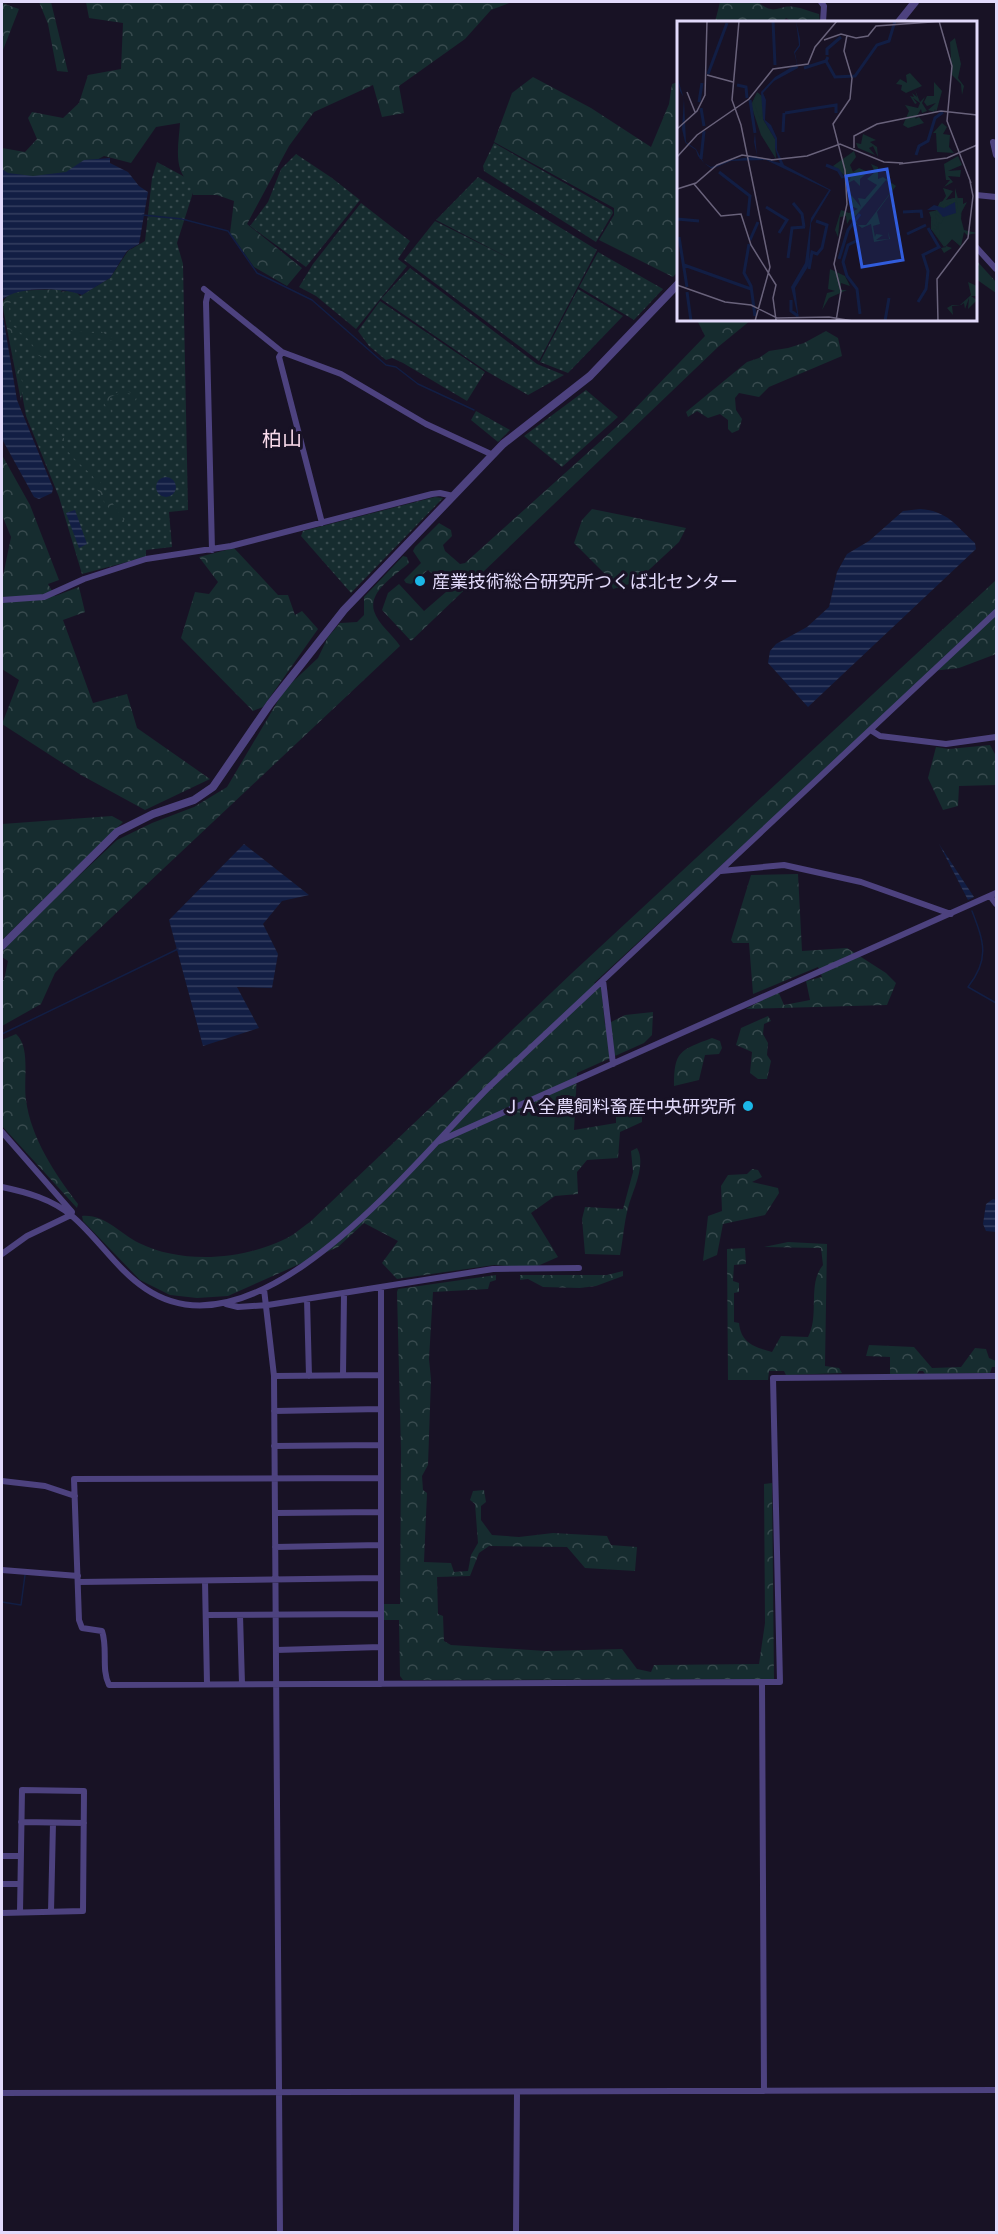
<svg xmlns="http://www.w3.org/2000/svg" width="998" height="2234" viewBox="0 0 998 2234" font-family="'IBM Plex Sans','Noto Sans JP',sans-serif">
<defs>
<pattern id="grass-dots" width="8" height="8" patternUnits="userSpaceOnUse" patternTransform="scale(1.5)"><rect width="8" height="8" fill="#162c2f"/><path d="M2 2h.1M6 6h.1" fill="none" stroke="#384a4e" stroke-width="1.8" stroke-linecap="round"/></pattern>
<pattern id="forest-crowns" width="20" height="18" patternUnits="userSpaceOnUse" patternTransform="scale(1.5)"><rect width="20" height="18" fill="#162c2f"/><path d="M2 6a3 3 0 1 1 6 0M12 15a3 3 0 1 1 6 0" fill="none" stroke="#384a4e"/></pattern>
<pattern id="water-rules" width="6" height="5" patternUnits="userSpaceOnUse" patternTransform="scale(1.5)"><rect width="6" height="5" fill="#121e44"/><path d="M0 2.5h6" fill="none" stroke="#343e60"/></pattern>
</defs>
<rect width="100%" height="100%" fill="#181225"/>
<path fill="url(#grass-dots)" d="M494,143L612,210L613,213L596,242L484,171L483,166Z
M296,154L332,178L360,200L306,267L250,226L268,202L281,169Z
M157,162L196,183L177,243L183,264L188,510L169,512L172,547L146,550V557L82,574L59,497L26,416L6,305L13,297L68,291L76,292L80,296L110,278L128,251L145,241L152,178Z
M478,177L597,250L539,361L404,260L435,221L513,260L436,220Z
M361,203L410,241L398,259L407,266L356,329L316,296L299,287L313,264Z
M598,252L663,289L634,320L579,287Z
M410,268L537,364L564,375L528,395L486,371L381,299Z
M578,289L623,316L568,373L540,362Z
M380,301L485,372L467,401L403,363L392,358L386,360L369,346L358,331Z
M586,390L618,417L562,467L524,436Z
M476,411L510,430L498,442L471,420Z
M435,497L443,498L351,593L301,536L303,531Z"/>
<path fill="url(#forest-crowns)" d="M39,2H51L68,72L57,71L48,24Z
M86,2H512L491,10L465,39L399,86L404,113L382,117L373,85L314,112L289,146L247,224L302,268L287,286L254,267L230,233L234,201L217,195H193L191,183C172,172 179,142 180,123L156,127L131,163L104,156C92,162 79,171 66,175C48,181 18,181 2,171V148L25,152L37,139L28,118L32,112L63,118L79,103L88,75L121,69L123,23L89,18Z
M720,2H758C776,17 777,4 795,7C803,8 811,12 819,14L820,22H793L786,18L783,22H715Z
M2,3L19,9L3,50L2,49Z
M533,77L591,108L651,147L669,104L672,84L678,82V271L673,277L599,240L614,215V208L494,142L512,93Z
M976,260L996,282V293L976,279Z
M63,289L59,294L16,297L9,304L10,325C24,331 35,344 49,351L41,357L38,355C33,343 24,332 12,329L18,369L23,373L19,375L26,389L22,392L21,401L2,303L11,291Z
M697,320H751L718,347L411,641L382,610L388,593L399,584L424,611L446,592V586L428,570L411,584L406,583L404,580L421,563L413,551L415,547L439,523L451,530L452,536L443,545L445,551L460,564L465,563L624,420L705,336Z
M71,330L90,333L100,331L118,341L80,336Z
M826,331L838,338L842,356L769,387L759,397L739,393L735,398L736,410L742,419L739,430L732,433L728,429V420L720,414L708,418L697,411L688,417L686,412L747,362L759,358L769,351L788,348L804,343Z
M120,387L131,393L139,392L134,402L131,394L123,392L110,397L111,416L104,403L106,389L117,393Z
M55,427L86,467L96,473L105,492L130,529L129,533C120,523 103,502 98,491C95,485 96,479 91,474C81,466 54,440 55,427Z
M2,455L30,505L59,580L48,584L55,596L79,587L85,612L63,620L93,703L127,694L137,728L210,779L145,810L81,775L2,724L19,680L2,669V581L11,537L2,515Z
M592,509L686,528L679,542L636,582L613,589L608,577L574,543L582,520Z
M234,548L278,595H288L295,615L302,611L318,629L263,707L253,711L181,638L195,592L209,594L218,582L199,557Z
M403,556L407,557L409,563C397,574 368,591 374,611C378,624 393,635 400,646L78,949L55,973L41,1004L2,1026V980H4L8,961L2,957V950L7,943L117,840L152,823L194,807L227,787L285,689L318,658L328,637L340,623L357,622L364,615V597Z
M996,580V654L959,668L932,671L594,983L601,986L605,1025L625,1015L653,1012L652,1035L644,1043L577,1073L574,1130L616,1123V1110L623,1100L640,1097L643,1102L656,1101L655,1110H642V1122L620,1132L618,1158L587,1160L577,1172L578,1194L555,1196L531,1213L558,1257L533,1268L494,1265L397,1279L382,1263L398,1241L364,1223L338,1247L257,1283L228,1296L197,1298L170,1295L140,1280L83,1221L82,1216C105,1214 120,1234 139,1243C181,1264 241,1260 283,1240C293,1236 301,1228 310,1222L572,973Z
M990,745L996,756V785L959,786L958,806L943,810L928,778L936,747L949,749Z
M112,816L123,822L2,940V824Z
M798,874L802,951L847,948L886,973L896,983L887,1005L746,1009L778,991L784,1005L810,1000L806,981L822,977L818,967L753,994L749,943H733L731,940L751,875Z
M768,1016L771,1021L764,1024L763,1034L768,1043L767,1055L771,1061L767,1079H758L750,1073L752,1052L736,1045L741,1028Z
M16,1034C31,1047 23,1081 26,1100C31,1138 55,1174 78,1204L77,1208L2,1126V1040Z
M712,1038L720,1041L722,1048L719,1054L705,1055L699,1080L674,1086C674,1051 680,1050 712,1038Z
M637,1148C647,1165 632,1192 628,1208C624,1223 623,1240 620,1255L585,1254L582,1219L585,1207L623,1209L633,1172L631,1151Z
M752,1169L758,1170L762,1177L752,1182L778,1188L779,1193L765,1215L723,1224L717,1255L703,1261L708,1216L722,1211L721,1186L728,1175L747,1174Z
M788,1242L827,1244L825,1366L839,1368L842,1373L786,1375L784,1371H769L768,1380H728L727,1249L745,1248L746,1264L734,1265L733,1281L739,1283V1292L734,1293V1322L739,1323C741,1343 754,1347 772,1352L781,1336L808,1337C820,1315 807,1284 823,1265L821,1248L764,1247Z
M623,1271V1276L596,1286L580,1288L543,1287L528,1279L520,1280V1275H607Z
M496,1275V1280L490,1282L488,1289L433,1292L429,1359L431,1379L428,1465L422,1476L423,1490L427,1493L424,1562L451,1563L454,1572L468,1571L471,1555L478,1543L475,1504L470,1500L473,1491L484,1490L486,1502L481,1506V1520L492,1535L519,1537L553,1533L607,1536L611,1545L637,1547L635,1571L585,1568L567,1547L489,1546L479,1553L470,1576L437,1577L438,1614L443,1616L444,1641L451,1645L546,1651L622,1649L637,1669L651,1672L654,1665L759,1664L765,1623L764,1484L772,1483L774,1679L403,1680L400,1676L399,1620H384V1604H400L401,1452L397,1292L398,1289Z
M869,1345L914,1347L932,1368L961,1367L975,1348L986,1349L989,1358L996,1361V1367H992L990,1373L925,1374L923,1371H919L917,1374L890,1375V1357L866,1356Z"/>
<path fill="url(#water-rules)" d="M110,158V163L128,172L139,186L148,192L139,244L127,251L110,278L82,295C64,287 15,286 2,300V169L8,173L33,176L66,172L84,160Z
M2,310L17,400L53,488L52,493L39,499L34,497L2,439Z
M156 487a10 10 0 1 1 20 0a10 10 0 1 1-20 0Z
M920,509C948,511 955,525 975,543L976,549L808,707L768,663L770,651L776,644L807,627L829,607L837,572L847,554L869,541L903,511Z
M75,510L87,544L79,548L66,513Z
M244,844L309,895L282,901L263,924L278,954L272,988L237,987L259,1028L203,1046L169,920Z
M939,844L974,897L968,900Z
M993,1199L996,1200V1232L986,1231L983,1224L986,1204Z"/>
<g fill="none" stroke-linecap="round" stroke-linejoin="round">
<path stroke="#121e44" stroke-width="1.5" d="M143,215L182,219L228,231L257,273L312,300L386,365L396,367L418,384L474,410
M972,911C984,942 990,959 968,987L996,1003
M2,1034L178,949
M2,1602L21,1605L25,1575"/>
<path stroke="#4d427f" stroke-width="6" d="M821,2L824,6L823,22
M993,142L996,155
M976,195L996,197
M976,247L996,269
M204,289L282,352L341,374L426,424L493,455
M208,293L206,302L212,550
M282,352L279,357L322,523
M2,600L44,597L84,579L146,559L231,546L432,494L440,493L453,496
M872,731L880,736L946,744L996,737
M721,871L784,865L861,882L951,914
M990,896L996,904
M603,980L613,1064
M2,1132L72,1212L71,1215L27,1236L2,1254
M437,1142L996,893
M2,1187C26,1192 52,1199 72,1216C98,1238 117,1270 146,1289C260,1366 421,1153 491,1085L996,612
M264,1289L274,1376L280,2232
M307,1299L309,1376
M226,1304L238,1307L268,1305L493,1269L579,1268
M343,1375L344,1294
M274,1376L381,1375
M274,1411L381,1409
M274,1446L381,1445
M381,1478L74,1479L79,1620L82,1628L102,1631C108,1648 101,1669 109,1685L780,1682L773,1378L996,1376
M2,1481L45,1486L75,1496
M275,1513L381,1512
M275,1547L381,1545
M2,1570L78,1576
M205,1581L207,1684
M78,1582L381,1578
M206,1615L381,1614
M240,1615L242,1684
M276,1650L381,1647
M762,1682L764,2091
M381,1684V1288
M21,1822L84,1823
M2,1856H20
M2,1884H20
M51,1912L53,1823
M2,1913L83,1911L84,1791L22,1790L20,1912
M2,2093L996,2090
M516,2232L517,2093"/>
<path stroke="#4d427f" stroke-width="8" d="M899,22L915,2
M2,946L117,832L153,814L194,800L213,787L270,704L344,610L503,444L590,376L678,284"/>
</g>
<g fill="#1bb7e7" stroke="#181225" stroke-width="2">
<circle cx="420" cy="581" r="6"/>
<circle cx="748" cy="1106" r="6"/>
</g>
<g text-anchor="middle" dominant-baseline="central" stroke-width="6" stroke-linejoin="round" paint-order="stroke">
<g font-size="18" fill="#e2dafb" stroke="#181225" text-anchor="start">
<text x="432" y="581">産業技術総合研究所つくば北センター</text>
<text x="736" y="1106" text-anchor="end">ＪＡ全農飼料畜産中央研究所</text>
</g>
<g font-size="20" fill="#fbdcec" stroke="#181225">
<text x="282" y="438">柏山</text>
</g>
</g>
<g transform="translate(677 21)">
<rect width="300" height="300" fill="#181225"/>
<path d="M80,71L86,76V98L98,118L99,138L84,114L74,84ZM277,177H285L283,225L275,218L267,226L254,208V191H258L263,181Z" fill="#162c2f"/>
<path d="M278,17L284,43L281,57L287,65L285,74L284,63L275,54L273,21ZM233,52L245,65L229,72L224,69L225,64L219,63L223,58L230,62L229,54ZM257,61L265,70L259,92L258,88L257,91L251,89L259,82L250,85L247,81L250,75H257ZM238,69L243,81L248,76L245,82L250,90L245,92L244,88L238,98L242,96L247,102L231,107L226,104L232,90L228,84L241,87L243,82L236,77L240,82L238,83L233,75L237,76L235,72L240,76ZM82,72L87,89L83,98L76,80ZM265,102L270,106L266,113L273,114L272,126L277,132L260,131L259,112H256ZM186,113L199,119L193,121L200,126L201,136L196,125L192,127L198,134L181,127L179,122L184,123ZM177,130L179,136L173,144L176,151L182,147L191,151L183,158V165L177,159L171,162L174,156L172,158L156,145ZM281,135L285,144L271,150L284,149L283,156L271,155L276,161L267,166L273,159H269L267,143ZM194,143L201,146V158L206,156L219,165L200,191L203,203L196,205L198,216L199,213L206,214L199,219L212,218L211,210L213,218L197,221L194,203L185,207L173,198L170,203L169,195L163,196L161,216L158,209L164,189L172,192L181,188L174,185L170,169L184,186L181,177L188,178L200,164L190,158L198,151ZM209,159L214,162V171L189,204H181L177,197ZM266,167L276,170L269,179L277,177L281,182L278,178V167L281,178L286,177V183L290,181L283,194L287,209L300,212L290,214L287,211L284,225L275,218L269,225L275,227L267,232L264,227L269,226L254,208L256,202L252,191L261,189L257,192H259L263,197L258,192L261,208L257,203L261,209L254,207L263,217L261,201L264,203L269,193H279L281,183L278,181L268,187H263L275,183L274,180L261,187L269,175ZM153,248L168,255L173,265L164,262V269H170L152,277L145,289L150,272L158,270L151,268ZM291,261L300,265V275H294L300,279L291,288L292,277L288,288L287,282L284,284L275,285L276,294L270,287L275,284H283L294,274Z" fill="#162c2f" fill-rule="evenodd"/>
<path d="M119,0L123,18V25L118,32L121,47L97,60L86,72L89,79L88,99L94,104L100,117V129L107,144L154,169L134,202L132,244L118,267L122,300L114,266L128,242L134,197L152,169L89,139L54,140L35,148L27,142L21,135L19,129L10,123L8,121L5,108L7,77L3,70L0,55L7,78L9,121L19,128L27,142L34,146L54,139L80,135L77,121L78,112L80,136L103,142L98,127V118L86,98L84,71L98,56L120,43L117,31L122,24ZM278,181L279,192L266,196L260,189H250L257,184L267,187Z" fill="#121e44"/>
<path fill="none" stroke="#121e44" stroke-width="3" d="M96,0L98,44M150,34V28L164,16M151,36L149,40L158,56L178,55L200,24L212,20L218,0M127,47L149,40M31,53L50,2M60,64L69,66L70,77M73,79L78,112M22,81L25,62M24,87L27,105M108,92L159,84V92M106,111L107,92M239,134L242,125L251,120L258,97L266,91M24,138L27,110M149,144L161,149L166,157M42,151L73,175L71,195M116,182L125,193L127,206M89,186L110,199L102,212M226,191L244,190L245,197M0,198L22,200M230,213L249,204M2,216L10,266M73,219L81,201M181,219L171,224L166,241L170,255L180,268L183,293M72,223L67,252L74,265L78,295M111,237L115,207L128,206M162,238L171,209L183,193M7,244L74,268M132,248L135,231L140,233L145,227L150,204L139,200M10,271L14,300M114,279V290L121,295M241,281L249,268L251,250L246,234L262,226L251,207M208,300L212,277"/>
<path fill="none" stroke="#69627b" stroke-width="1.5" d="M62,0L55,79L64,104L93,246L78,300M262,0L275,45L270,100L294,162M147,19L164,13L179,17L191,15L199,5L268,0M30,54L56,61M10,71L18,91M0,108L20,90L28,74L30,0M177,127V115L200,103L264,90L300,94M0,136L20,114L72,78L96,48L131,43L138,26L160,0M94,139L130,135L163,123L207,141L226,142M222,143L270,137L300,124M17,163L44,195L64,193L74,224L99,264L96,277L99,299M0,168L19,162L40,144L65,134L96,139M0,264L48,281L74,284L100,297L152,296L176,300M159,300L164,270L157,243L170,183L168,149L156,103L173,78L175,57L167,30L170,14M261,300L260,258L291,217L296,175L293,160"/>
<path fill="#315cdc" fill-opacity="0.15" stroke="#315cdc" stroke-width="3" d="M210,148L226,239L185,246L169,155Z"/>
<rect width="300" height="300" fill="none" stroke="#e2dafb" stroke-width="3"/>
</g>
<rect width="998" height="2234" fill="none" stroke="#e2dafb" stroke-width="6"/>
</svg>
